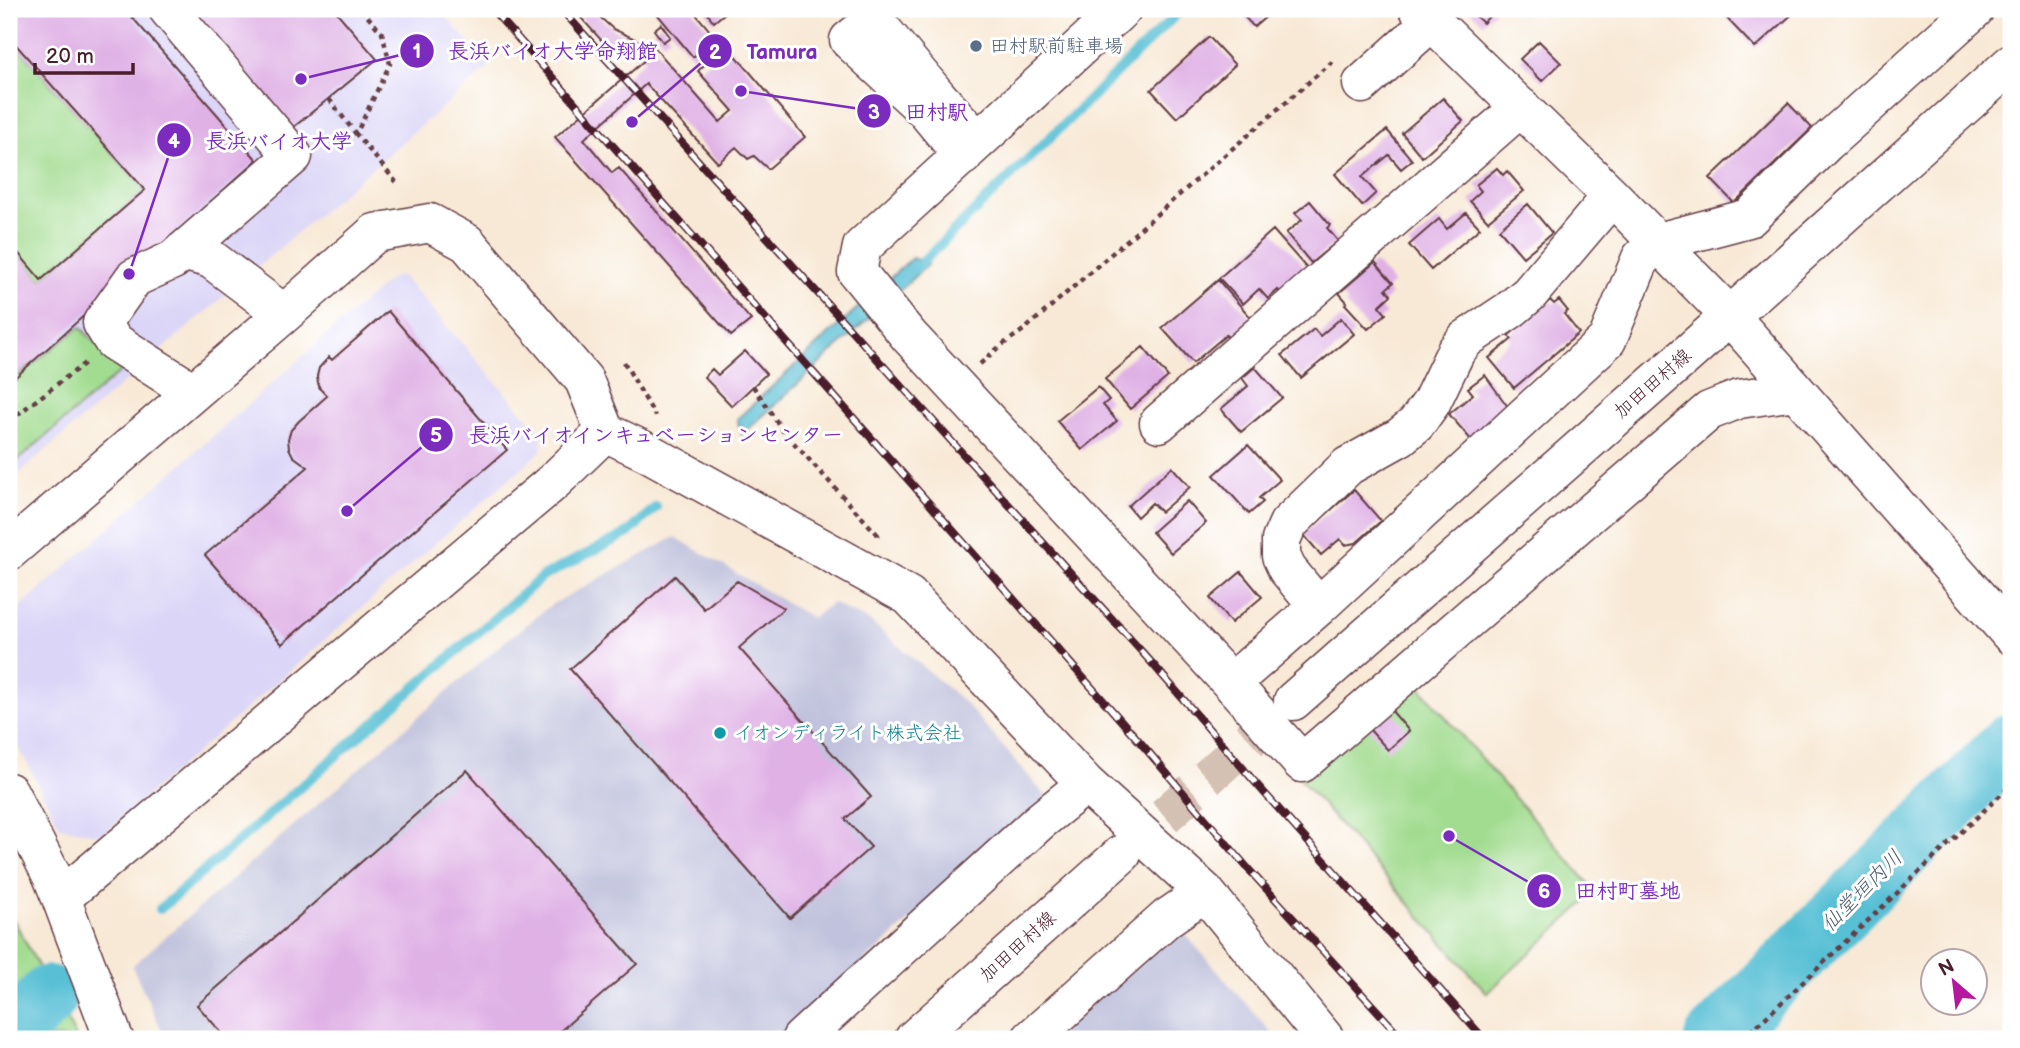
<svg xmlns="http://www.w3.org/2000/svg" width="2020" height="1048" viewBox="0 0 2020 1048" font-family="'Balsamiq Sans','Klee One',sans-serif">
<rect width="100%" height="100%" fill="#fff"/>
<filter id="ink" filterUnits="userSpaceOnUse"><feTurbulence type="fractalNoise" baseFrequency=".0143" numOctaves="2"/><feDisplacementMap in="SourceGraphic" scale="14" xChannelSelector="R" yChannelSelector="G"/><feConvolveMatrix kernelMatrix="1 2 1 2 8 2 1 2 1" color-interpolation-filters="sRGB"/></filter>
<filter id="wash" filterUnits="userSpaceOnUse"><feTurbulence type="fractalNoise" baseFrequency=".00686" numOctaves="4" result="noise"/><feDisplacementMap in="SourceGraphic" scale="28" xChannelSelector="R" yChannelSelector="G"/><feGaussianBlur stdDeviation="1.57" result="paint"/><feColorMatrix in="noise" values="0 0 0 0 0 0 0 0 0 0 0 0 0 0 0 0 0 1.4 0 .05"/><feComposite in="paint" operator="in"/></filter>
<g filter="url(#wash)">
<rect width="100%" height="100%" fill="#f8e9d6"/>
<path fill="#dbd6f7" d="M9,9H439L490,66L9,482Z
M402,276L542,434L541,451L102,835L60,827L9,728V617L391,278Z"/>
<path fill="#c1c2dd" d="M675,537L812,618L832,603L871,622L965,703L1047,797L778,1039H166L132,966L508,639L551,605Z
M1185,934L1277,1039H1052L1165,938Z"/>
<path fill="#a2dc90" stroke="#767e5e" stroke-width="2" d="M9,37L145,190L41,280L9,242Z
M80,327L122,370L9,468V383Z
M1413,679L1596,892L1487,993L1301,780Z
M9,911L77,1039H9Z"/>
<path fill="#58c0d5" stroke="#517080" stroke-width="2" d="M912,258L928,264L742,435L737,419Z"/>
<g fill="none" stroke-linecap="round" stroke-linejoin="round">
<path stroke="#58c0d5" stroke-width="10" d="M914,270L1182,9
M160,909L542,577L628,533L656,507"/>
<path stroke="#58c0d5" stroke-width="60" d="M9,1037L49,995
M1714,1039L2011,743"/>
</g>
<g id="blocks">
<path fill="#dfb1e5" d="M9,9H125L257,160L9,383V242L41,280L145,190L9,37Z
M191,9H334L377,59L290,130Z
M573,9H591L613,29L655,48L720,122L733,111L698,71L726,44L805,137L768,169L754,156L748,159L736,147L718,163L646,84L584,139L612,173L619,168L751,320L731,336L555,137L646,59L602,41Z
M653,9H694V12L716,38L693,57Z
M704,9H724L726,12L714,22Z
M1237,9H1275L1254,27Z
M1468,9H1496L1483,23Z
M1718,9H1798L1755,48Z
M661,24L670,37L663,42L654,30Z
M1209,37L1235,65L1177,118L1151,90Z
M1539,41L1561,63L1542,81L1520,59Z
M1443,98L1463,121L1422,157L1402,133Z
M1788,103L1812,128L1734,203L1710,178Z
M1387,130L1412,160L1401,169L1389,155L1362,177L1376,193L1362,206L1335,174Z
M1497,168L1503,175L1507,171L1524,191L1488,221L1470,201L1481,191L1476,185Z
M1310,201L1330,225L1327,228L1338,241L1311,263L1286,233L1302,220L1295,213Z
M1528,204L1552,233L1523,257L1499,229Z
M1466,213L1480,228L1431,270L1409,245L1439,219L1447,229Z
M1273,230L1309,271L1282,294L1278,290L1268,299L1259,289L1243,304L1219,278Z
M1375,262L1393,283L1386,289L1391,295L1379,306L1386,314L1368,329L1345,304L1347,302L1339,293Z
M1218,280L1252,319L1229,339L1226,335L1193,363L1162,328Z
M1550,300L1554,304L1559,300L1568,311L1564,314L1579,333L1514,388L1489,358L1512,339L1508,336Z
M388,311L507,450L282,644L205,555L308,467L293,456L289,448L288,439L291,430L299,421L327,396L320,389L318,383L317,376L319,368L329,357L332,360Z
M1341,318L1354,334L1301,378L1282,355L1314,329L1320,336Z
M1143,347L1168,377L1130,409L1105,379Z
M745,351L766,374L732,406L704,377L712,369L718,375Z
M1255,367L1282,398L1241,432L1221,409L1248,386L1242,378Z
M1485,375L1508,407L1472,441L1449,414L1473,394L1468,388Z
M1098,387L1109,400L1103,405L1117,421L1082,450L1057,421Z
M1248,445L1280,480L1259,498L1263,502L1249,514L1214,475Z
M1172,467L1190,487L1161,512L1152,503L1137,517L1128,506Z
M1354,490L1381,521L1356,543L1345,545L1340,539L1321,555L1303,534Z
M1187,501L1206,523L1171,553L1152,532Z
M1241,572L1262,597L1231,623L1210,598Z
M675,576L704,609L737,581L784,608L739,648L871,797L845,819L871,847L790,918L570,669Z
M1391,710L1409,731L1388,750L1369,729Z
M467,770L637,964L551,1039H227L197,1005Z"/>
</g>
</g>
<g filter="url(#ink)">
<use href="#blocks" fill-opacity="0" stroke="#643d45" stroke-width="2"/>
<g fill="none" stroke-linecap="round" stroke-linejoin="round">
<path stroke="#d5c1b4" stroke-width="38" stroke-dasharray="38 19" stroke-linecap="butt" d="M1122,854L1292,702"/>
<defs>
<path id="minor" d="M168,9L293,156L173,260L134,278L102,323L113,341L193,392
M1122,9L862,247L857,272L909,336L1231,683L1302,763L1709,411L1739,399L1796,391
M1419,9L1612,196L1729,315L2011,635
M1362,84L1432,21
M963,156L925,110L849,40L874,20L938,97L978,141
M183,251L211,259L284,314
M1159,423L1521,107
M9,551L284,314L375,233L430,223L467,243L584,380L605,432L647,452L909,596L1086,784L1205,892L1325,1039
M1318,607L1287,569L1281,556V540L1288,524L1348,466L1400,437L1416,424L1431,403L1456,351L1466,339L1510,310L1529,294L1612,196
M1231,683L1318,607L1607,340L1641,258L1658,242L1749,218L1827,142L1975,9
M9,792L52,876L61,898
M114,1039L61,898L552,483L605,432
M801,1039L1039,822L1086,784
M1031,1039L1167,918L1205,892"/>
<path id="major" d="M1293,701L1691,351L2011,64
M914,1039L1122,854"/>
</defs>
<use href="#minor" stroke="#643d45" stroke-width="41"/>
<use href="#major" stroke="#643d45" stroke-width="41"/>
<path stroke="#643d45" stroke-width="4.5" stroke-dasharray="5 5" stroke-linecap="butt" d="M361,9L382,33L390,64L356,134L396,182
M329,99L356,134
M624,362L655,416
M980,364L999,347L1025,329L1332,62
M753,386L783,431L878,535L875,538
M9,421L85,363
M1743,1039L2011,785"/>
<use href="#minor" stroke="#fff" stroke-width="38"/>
<use href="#major" stroke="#fff" stroke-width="38"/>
<defs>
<path id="rail" d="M492,9L1140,742L1251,872L1403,1039
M561,9L1151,662L1260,788L1484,1039"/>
</defs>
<use href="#rail" stroke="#4a1f2b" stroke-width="8"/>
<use href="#rail" stroke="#fff" stroke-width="5" stroke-dasharray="16" stroke-linecap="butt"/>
</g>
</g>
<circle fill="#5c6f8a" stroke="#fff" stroke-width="2.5" cx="976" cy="46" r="7"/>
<circle fill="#0f9aa8" stroke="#fff" stroke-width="2.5" cx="720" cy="733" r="7"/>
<g text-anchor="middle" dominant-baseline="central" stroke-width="6" stroke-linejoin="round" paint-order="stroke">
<g font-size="19" fill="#4e5e75" stroke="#fff" text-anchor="start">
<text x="990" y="46">田村駅前駐車場</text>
</g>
<g font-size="19" fill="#4a1f2b" stroke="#fff">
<text transform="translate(1653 384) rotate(-41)">加田田村線</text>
<text transform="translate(1018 947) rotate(-42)">加田田村線</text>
</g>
<g font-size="19" fill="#0d838f" stroke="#fff" text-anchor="start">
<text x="734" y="733">イオンディライト株式会社</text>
</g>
<g font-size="21" font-style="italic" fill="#505f6f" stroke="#fff">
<text transform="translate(1862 891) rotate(-45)">仙堂垣内川</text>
</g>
</g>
<path fill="none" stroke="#7b2cbf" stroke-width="2.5" d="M301 79L417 51M632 122L715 51M741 91L874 111M129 274L174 140M347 511L436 435M1449 836L1544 891"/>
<g fill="#7b2cbf" stroke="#fff" stroke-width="2.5">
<circle cx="301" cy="79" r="7"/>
<circle cx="632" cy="122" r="7"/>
<circle cx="741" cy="91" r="7"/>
<circle cx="129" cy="274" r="7"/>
<circle cx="347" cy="511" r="7"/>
<circle cx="1449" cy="836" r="7"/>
<circle cx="417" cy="51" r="18"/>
<circle cx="715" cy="51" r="18"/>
<circle cx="874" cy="111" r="18"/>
<circle cx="174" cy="140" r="18"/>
<circle cx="436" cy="435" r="18"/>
<circle cx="1544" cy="891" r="18"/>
</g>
<g font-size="21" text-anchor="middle" font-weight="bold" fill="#fff">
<text x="417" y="58">1</text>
<text x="715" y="59">2</text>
<text x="874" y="119">3</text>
<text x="174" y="148">4</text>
<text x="436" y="442">5</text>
<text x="1544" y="898">6</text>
</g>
<g font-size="21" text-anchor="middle" font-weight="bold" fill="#7b2cbf" stroke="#fff" stroke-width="6" stroke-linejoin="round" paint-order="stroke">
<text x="553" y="58">長浜バイオ大学命翔館</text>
<text x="782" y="59">Tamura</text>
<text x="937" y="119">田村駅</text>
<text x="279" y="148">長浜バイオ大学</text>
<text x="656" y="442">長浜バイオインキュベーションセンター</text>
<text x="1628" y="898">田村町墓地</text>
</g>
<rect width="2020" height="1048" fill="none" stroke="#fff" stroke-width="35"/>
<g transform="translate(1954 982) rotate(332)"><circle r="33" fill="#ffffff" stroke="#b7a5aa" stroke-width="2"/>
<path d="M0-5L12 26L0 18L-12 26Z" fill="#b5179e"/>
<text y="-10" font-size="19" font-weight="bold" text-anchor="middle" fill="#4a1f2b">N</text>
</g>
<path d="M35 63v10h98v-10" fill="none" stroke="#4a1f2b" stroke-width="3.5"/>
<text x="46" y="63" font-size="21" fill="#4a1f2b" stroke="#ffffff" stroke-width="5" paint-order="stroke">20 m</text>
</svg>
